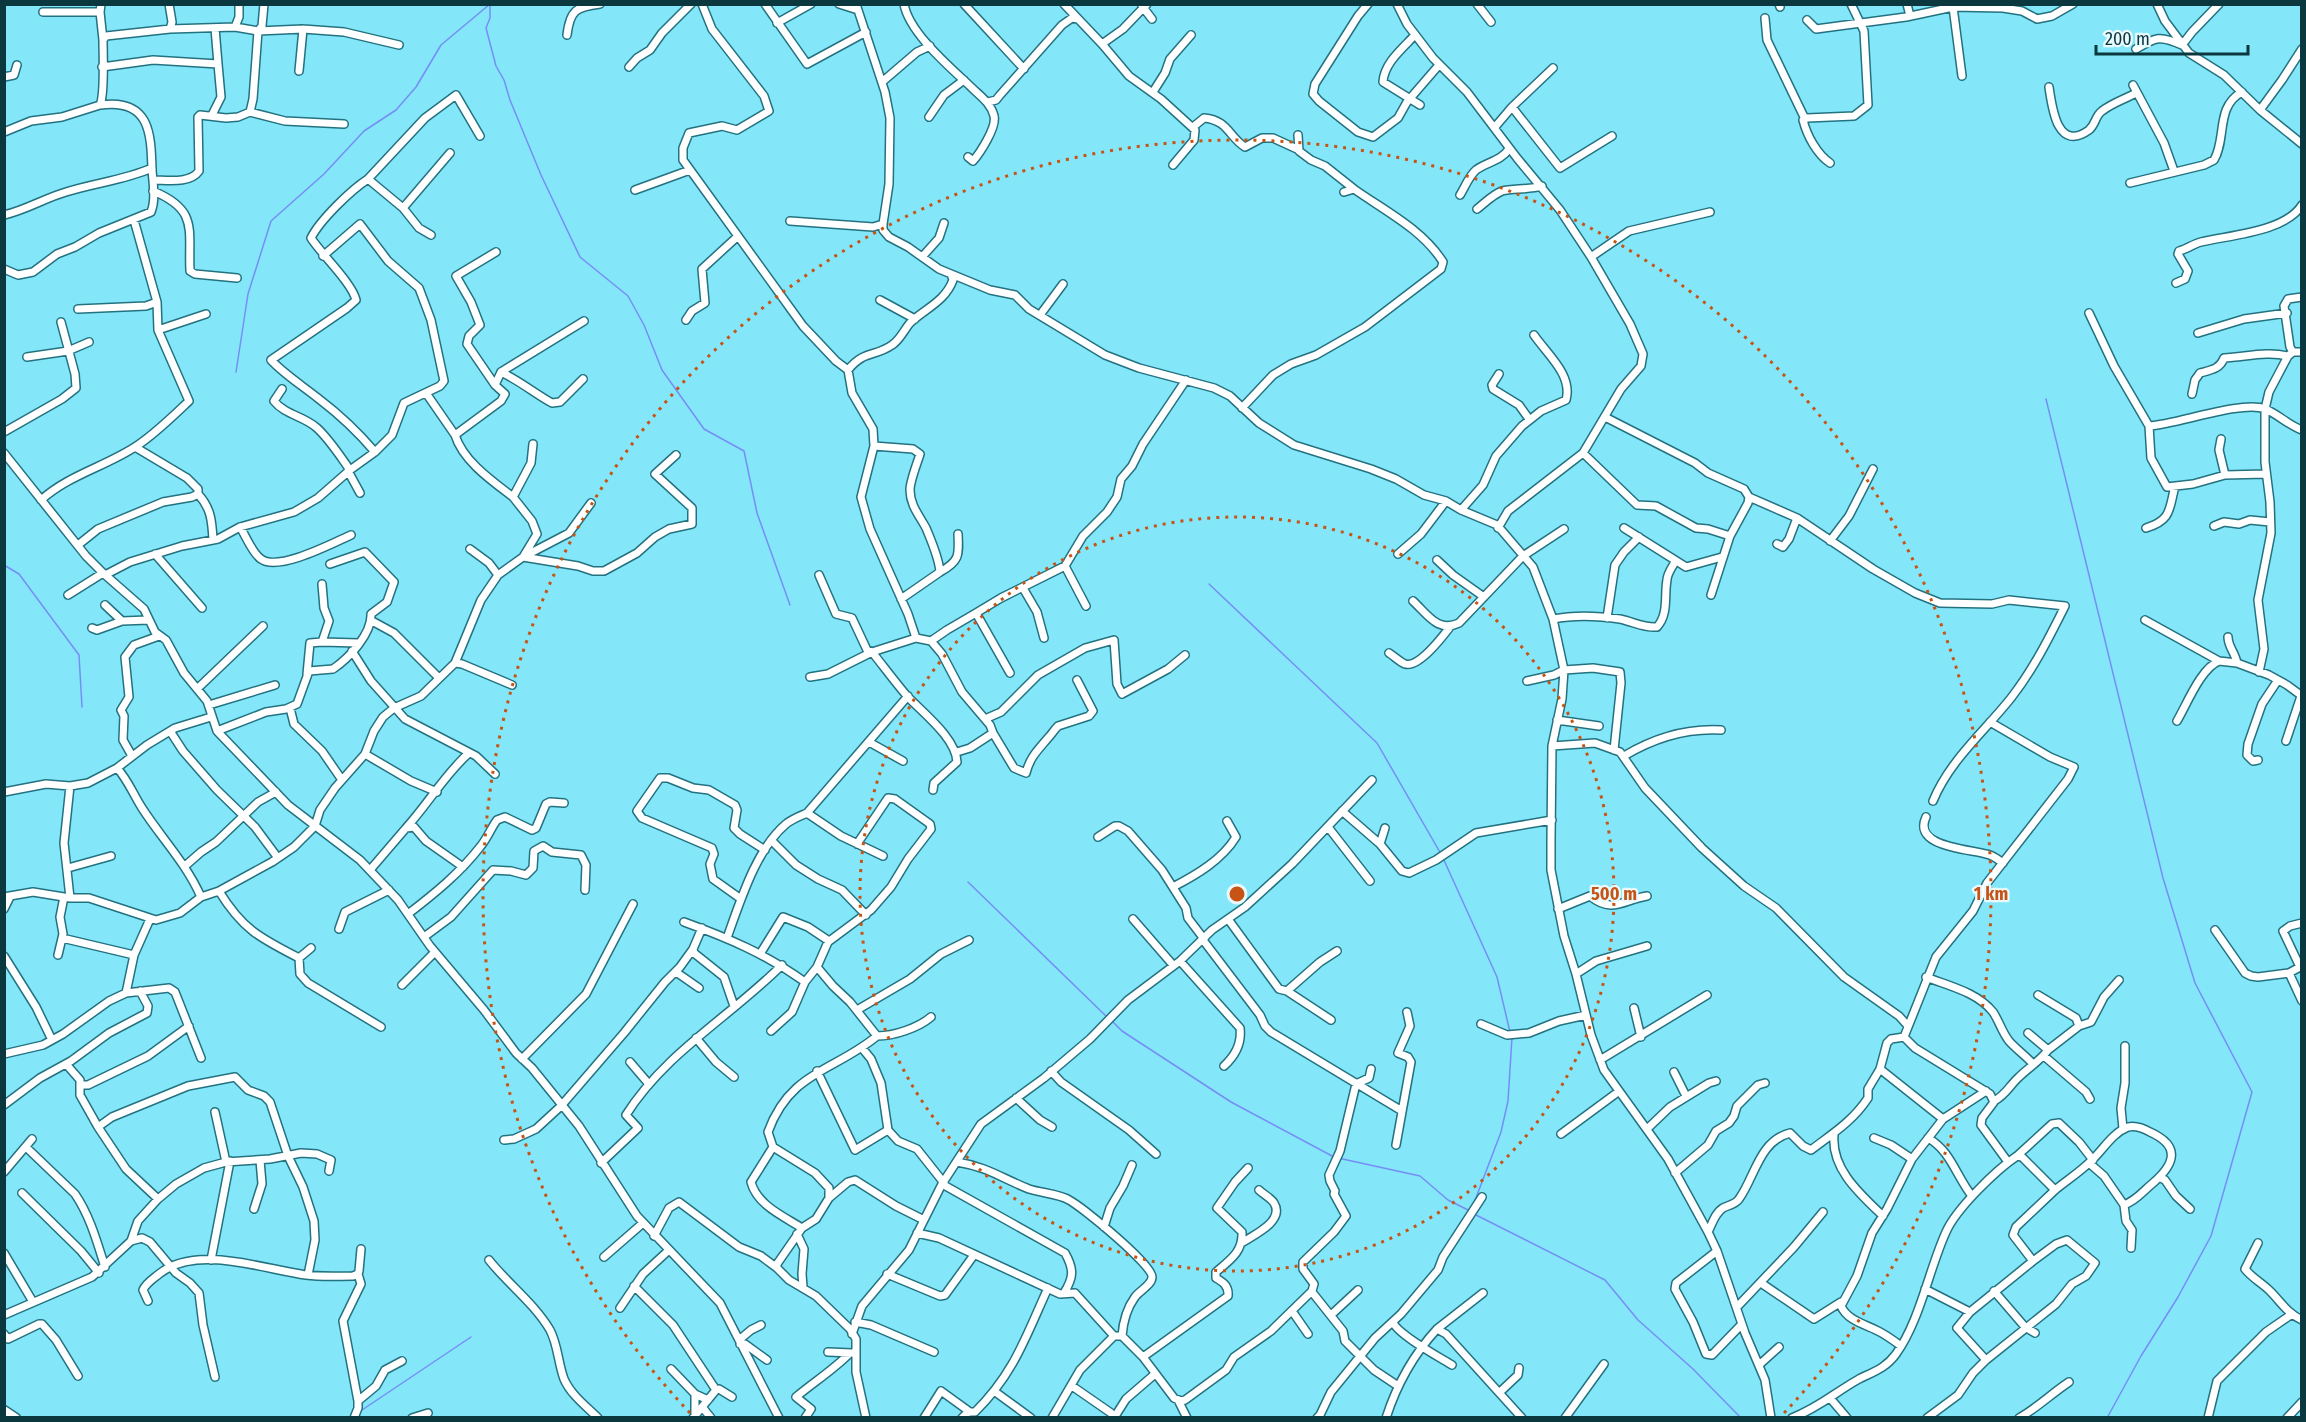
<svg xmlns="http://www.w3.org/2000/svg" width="2306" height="1422" viewBox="0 0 2306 1422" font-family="'Fira Sans Condensed',sans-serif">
<rect width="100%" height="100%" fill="#84e6f9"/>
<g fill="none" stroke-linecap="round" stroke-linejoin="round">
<path stroke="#758ef6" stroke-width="1.5" d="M490,4V18L486,28L496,66L504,80L510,100L541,175L580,257L628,296L644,325L662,370L704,429L744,451L757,513L790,605
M236,372L248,294L271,221L324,174L364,131L396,110L416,87L441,45L490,4
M2046,399L2163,878L2195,983L2252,1092L2211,1236L2178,1297L2141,1356L2107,1418
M4,565L19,574L79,655L82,707
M1209,584L1377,743L1441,854
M1443,858L1497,977L1510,1032
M968,882L1107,1017
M1111,1020L1122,1031L1231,1102L1334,1157
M1338,1158L1420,1176L1448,1200L1470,1211
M1474,1203L1501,1132L1508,1101L1512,1037
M1474,1214L1605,1280L1638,1320L1693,1369L1741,1418
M359,1412L471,1337"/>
<defs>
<path id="minor" d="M101,4L100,12L103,40
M169,4L172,22L170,29
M702,4L712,29L764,96L769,111L737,130L722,126L689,133L683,148V160L803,326L836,361L848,370
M765,4L807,64L866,32
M839,4L858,10
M856,4L885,92L890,118L889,184L883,224V230L889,237L908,247L939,269L990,290L1015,295L1029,309L1105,355L1139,368L1214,388L1230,396L1259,423L1294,445L1371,469L1396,479L1424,495L1446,501L1461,510L1497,525L1533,567L1553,619L1564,670L1562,699L1552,746L1551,840V870L1564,936L1576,974L1591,1035L1604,1070L1668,1159L1708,1232L1717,1251L1745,1333L1765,1380L1771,1418
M904,4C909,33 951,68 971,87C980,96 991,103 994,116C997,127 980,153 973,161L968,157
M964,4L1024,69
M1064,4L1102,44L1129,76L1161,99L1195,130L1194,140L1173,165
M1368,4L1358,16L1315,84L1313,94L1319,101L1358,132L1373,137L1398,118L1407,102L1439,65
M1397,4L1407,24L1433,58L1467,92L1517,158L1560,210L1591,257L1630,324L1643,354L1641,366L1621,389L1583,453L1508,511L1498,528
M1477,4L1491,22
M1779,4L1780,7
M1907,4L1910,16
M2157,4L2165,21L2189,53L2224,75L2260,110L2302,144
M1142,6L1152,19
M1953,7L1962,76
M43,12H100
M1765,18L1767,40L1805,119
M1807,20L1816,29L1906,17L1953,7L2003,8L2022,11L2037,19L2052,16L2073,4
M777,23L811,4
M235,27L239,17V4
M567,35C570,10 576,7 600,4
M1415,35C1403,48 1384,63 1383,82L1420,105
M1102,44L1123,29L1147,4
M2136,49C2156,37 2160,35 2182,45L2192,32L2219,4
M102,67L153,60L218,64L215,28
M629,67L637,58L650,50L662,33L691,4
M299,71L303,29
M4,77L14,75L17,65
M882,82L917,52L930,46
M2133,85L2164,143L2174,171
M2049,87C2052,107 2057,153 2089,130C2096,124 2095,116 2102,111C2112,103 2125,99 2136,93
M1153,92L1165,73L1170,59L1191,35
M988,102L996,100L1000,95L1062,25L1072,18L1078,19
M1512,107L1553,68
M2260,110L2282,80L2302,49
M250,112L253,99L258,31L303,29L344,32L399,45
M212,115L221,97L218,64
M929,117L944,95L964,80
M1193,127L1204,118C1228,120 1229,137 1245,147L1262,138H1273L1297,149
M1495,127L1512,107L1560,168L1612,136
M4,132L31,121L62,117L100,105C105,95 103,54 103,40L106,36L170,29L235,27L258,31L262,26L264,4
M1298,135L1299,151L1311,160L1325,166L1354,189
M1830,163C1817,154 1807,136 1803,120L1807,118L1854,116L1868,105L1864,31L1851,4
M368,179L403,208L419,228L431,235
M153,180C167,180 190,184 199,171L198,117L200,115L226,118L238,117L250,112L285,121L344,124
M2130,183L2204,165L2214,160C2227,138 2215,107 2242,92
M635,190L690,170
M153,191C199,210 188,230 190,271L195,274L237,278
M1460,195C1465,187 1469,176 1476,170C1487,162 1501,161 1509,149
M403,208L450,153
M1477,209C1485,203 1492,195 1502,191C1512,188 1528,190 1542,186
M4,215C26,210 45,198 66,192C94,183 125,180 152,168
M790,221L873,227L883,224
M323,256L360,224L388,261L419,288L431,320L444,381L440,386L404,403L392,435L375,452
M922,257L939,238L944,223
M1591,257L1629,231L1710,212
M4,269L18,275L33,272L57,254L75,247L99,233L151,212C156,200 153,183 152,170C151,133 150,98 100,105
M2176,283L2185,279L2188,271L2178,254L2179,251C2187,249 2193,244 2201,242C2230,235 2285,232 2302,205
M880,300L915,319
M78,309L146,306L157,302
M2089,313L2114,366L2149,426L2151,458L2167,487L2193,484L2225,475L2266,474
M1040,315L1063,284
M686,320L692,311L705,303L702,269L738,236
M158,330L206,314
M2198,333L2244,319L2287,313
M2293,352L2290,347L2284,306L2288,299L2302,297
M27,357L68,351L89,342
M501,372C520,381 534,393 552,403L560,402L583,379
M1499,374L1492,385L1493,389L1519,405L1529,419
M495,385L501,372L584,321
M282,389L274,401C285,415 304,416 317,428C330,440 340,456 350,470
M426,393L455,435L501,401L505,394L495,385L467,344L469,336L480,325L471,302L456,276L496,252
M2192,394L2195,380L2200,373C2211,370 2220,369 2224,358C2246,357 2266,351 2288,356
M1242,408L1273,375L1291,364L1316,355L1365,327L1441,269L1443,262C1422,229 1385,211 1354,189L1344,192
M1605,417L1695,463L1708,473L1744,489L1749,497L1748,503L1730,536L1711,595
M2149,426C2178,424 2242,400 2265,409C2278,414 2288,425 2302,430
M4,432L62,399L76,388L75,374L61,322
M455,435C463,461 492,481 513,497
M2221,439L2219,450L2225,475
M874,446L913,449L920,454C917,464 910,481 910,490C910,505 919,515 926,528C931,540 939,558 940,572L901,599
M4,453L86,556L103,573L144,609L155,632L166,640L184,673L207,701L217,731L288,805L360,860L398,900L430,946L484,1010L516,1053L532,1068L579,1126L637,1216L720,1303L779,1418
M1583,453L1637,505L1656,506L1696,528L1708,529L1730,536
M348,471L360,493
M198,494C211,508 212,521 213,540
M1749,497L1797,518L1873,569L1915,593L1940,603L1992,604L2009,600L2065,606C2049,638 2033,670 2011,698C1984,732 1950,760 1933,801
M41,500C69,475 104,467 135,447C154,435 172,417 189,401L158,330L157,302L134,220
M591,503L569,533L523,557L578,566L593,571H604L637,553L655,537L669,529L692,524V508L655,474L676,455
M1461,510L1483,485L1496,456L1522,426L1541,411L1566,400C1573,375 1547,354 1534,335
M2214,526L2224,522L2239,524L2250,520L2270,522
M240,527C246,536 252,553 261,559C278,572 333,543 351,535
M1624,528L1686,567L1722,557
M2146,528C2172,520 2169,509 2175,486
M1830,541L1849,516L1873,469
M1777,544L1783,547L1789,539L1797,518
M78,545L98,529L163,502L192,497L198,494V489L187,478L135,447
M470,549L489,563L498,575
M155,554L202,608
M1398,554L1421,534L1446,501
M1437,560L1453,575L1484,597
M1065,566L1083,536L1107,512L1117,497L1121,479L1132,466L1143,444L1186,380
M940,572C960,561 959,555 958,534
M105,575L130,562L182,546L218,539L240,527L294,512L318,498L350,470L375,452C358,432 340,415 319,399C303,386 285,375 271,360L347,308L356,300C352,283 322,255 311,238C320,220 351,190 368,179L425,118L456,95L480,136
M322,584L324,608L329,621L322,642
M1023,588L1037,612L1044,638
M68,595L103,573
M1413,601C1428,615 1438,633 1459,623L1523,556L1564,529
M105,605L122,621L148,620
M976,613L1001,598L1065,566L1086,606
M1607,618L1615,565L1624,552L1639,537
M1553,619C1573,615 1600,616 1620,619C1634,622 1643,628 1657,627C1669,614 1664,595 1667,580C1667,574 1672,567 1675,562
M2145,620L2219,661L2237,663L2269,675L2287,685L2302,696
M372,621L394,633L439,678
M92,628L97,630L122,621
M2228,637C2228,647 2235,652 2237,663
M916,638L931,641L942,654L962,692L990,725L993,733L970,748L957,752
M931,641L947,630L976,613L1010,673
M352,651L371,681L405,719L476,756L495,774
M1389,653C1394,656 1400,662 1405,664C1419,668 1443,636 1450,627
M455,663L462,664L512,685
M2259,672L2264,649L2258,600L2271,533L2270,502L2265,462V409L2269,392L2288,356L2293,352H2302
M307,674L310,643L322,642L358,643
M810,677L828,674L872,652L867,650L852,618L836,614L819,575
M1527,681L1554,675L1564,670L1593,668L1620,672L1621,683L1614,750
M197,689L263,626
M209,705L275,685
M290,708L294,724L322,751L342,780
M985,719L1001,712L1038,675L1085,648L1114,640L1117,684L1122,694L1168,669L1185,655
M1557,720L1599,726
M2177,721C2187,704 2201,668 2219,661
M1990,722L2050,757L2074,767L2068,779L1987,883L1973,911L1936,957L1904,1037L1915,1048L1990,1094L1994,1102L1982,1118L1981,1125L2008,1162
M170,731L183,751L217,790L255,827L278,858
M217,731L266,712L286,709L297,704L309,671L333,669C349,658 372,634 371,614L387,602L394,582L365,552L330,564
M993,733L1014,768L1026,773C1030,757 1038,750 1048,738C1052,734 1054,730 1058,726L1089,716L1093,711L1077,680
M2286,741L2301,696
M869,742L903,761
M1552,746L1595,743L1620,752L1645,788L1702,848L1744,886L1776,908L1844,977L1899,1016L1908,1026
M365,754L411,781L437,792
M132,756L123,740L124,716L121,710L129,697L125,657L134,645L159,636
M1624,756C1654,738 1685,728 1721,730
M2258,760L2253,761L2247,755L2248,744L2262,704L2278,680
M117,768C128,780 133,794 142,808C162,839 186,863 201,897
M70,786L64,843L70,898
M933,790L934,783L957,762C956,738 923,713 907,696C895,682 884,667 872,652L916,638L908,614L870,529L861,497L874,446L873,429L852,393L848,370C864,350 875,357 892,345C900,340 904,330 910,323C924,309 945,302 953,280L951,274
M4,792L46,784L70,786L88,783L117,768L147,745L175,728L211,717
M1342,811L1380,844
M807,813L841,836L883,856
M1926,817C1912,847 1969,849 1986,854C1993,855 1997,859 2003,863
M1328,827L1370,881
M406,828C428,804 445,774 469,753
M1385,828L1380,844L1402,871L1409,873L1436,860L1476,833L1552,820
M1098,837L1115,826H1119L1128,831L1162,870L1186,908L1188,918L1204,939
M771,840L796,865L818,879L842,890L866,915
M857,844L888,798L895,799L930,824L931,829L908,859L891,887L871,910L828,942L817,967L833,986L850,1002L877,1036C835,1071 790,1071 768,1132L773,1147L815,1173L829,1188V1198L816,1219L802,1228L777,1264V1268L789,1280L816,1296L850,1329L856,1339V1372L866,1418
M185,866L201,852L216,842L258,802L276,792
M68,868L111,856
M370,870L406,828L414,827L426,841L463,867
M1173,887C1196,875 1222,860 1236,837L1227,821
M219,891C242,929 260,938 299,958L311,948
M4,897L33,892L70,898H89L156,920L180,913L201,897L219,891L272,862L294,847L315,826L320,810L335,788L365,754L374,731L383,717L394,708L421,696L455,663L481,600L498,575L523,557L537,534L532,521L513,497L531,463L533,444
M741,899L713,879L710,864L714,854L712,848L642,818L637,811L660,778H668L693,788L709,790L735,805L737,810L734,828L740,834L765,850
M4,909L10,897
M1558,909L1590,896C1612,914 1623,900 1647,896
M408,914C434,894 460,873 480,847C487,839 491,828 497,820L505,817L532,830L536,828L546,804L550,802L564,803
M1133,919L1173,965
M1228,919L1279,989L1287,991L1331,1020
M684,922C728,938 766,954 805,982L817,967
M339,929L345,912L389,890
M2215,930L2245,973L2251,976L2258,977L2289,973L2300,967L2283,931L2290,926L2302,923
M424,937L451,917L493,870L511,871L526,875L533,868L534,851L543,846L552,852L581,855L586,865L585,890
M62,938L134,955
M727,938C740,902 756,849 786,824C792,819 800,816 807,813L908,696
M1203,940L1260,1015L1265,1026L1271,1032L1402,1111
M693,949L694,953L724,977L734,1006
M760,954L783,917L808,927L829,941
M58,955L63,934L60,917L64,897
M4,956L36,1007L52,1040
M299,958L300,974L308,983L381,1027
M1180,961L1240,1028C1242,1044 1235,1056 1224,1066
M676,972L699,988
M2289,973L2302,1001
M1576,974L1596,961L1647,946
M1926,977C1949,986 1977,992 1993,1012C1999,1021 2002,1032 2009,1041C2016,1049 2026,1056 2033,1064
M402,985L435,952
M1287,991L1320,962L1337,951
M126,993L134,955L150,919
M2038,995L2076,1018L2079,1026L2048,1050
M1634,1008L1641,1037
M857,1010L910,979L941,954L969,940
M1481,1024L1507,1035L1529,1033L1559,1021L1586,1015
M2079,1026L2091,1022L2104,997L2119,980
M771,1031L792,1012L805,982
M877,1036C894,1036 918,1028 931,1017
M696,1038L716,1062L734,1077
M862,1048L871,1059L881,1083L888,1130L898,1141L917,1149L944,1183
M4,1054L43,1045L63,1034L109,1001L126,993L169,988L175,992L201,1058
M2044,1056L2086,1092L2090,1099
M522,1059L586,994L633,904
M1600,1060L1707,995
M630,1062L648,1083
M66,1064L80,1080V1095L98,1127
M1880,1069L1943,1119L1986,1091
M817,1071L855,1150L888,1130
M1051,1071L1061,1082L1129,1130L1156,1154
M1674,1072L1686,1096
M81,1085H88L148,1056L189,1026
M1016,1098L1040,1120L1052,1127
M1994,1101C2006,1095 2009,1086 2019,1077C2028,1068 2040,1061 2048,1050L2028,1033
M4,1105L40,1078L71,1061L109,1033L147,1013L148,1006L140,991
M215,1112L226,1162
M1647,1129L1670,1107L1709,1083L1716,1081
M2123,1129L2121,1108L2125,1083V1046
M1561,1134L1618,1092
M1834,1135C1831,1169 1860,1194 1883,1216
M1874,1138L1891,1145L1912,1159
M1928,1138C1951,1151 1956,1176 1972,1196
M504,1140L514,1139L536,1129L561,1106L624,1033L665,982L680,967L693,949L702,928
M1396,1145L1411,1062L1408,1057L1398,1053L1410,1026L1407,1012
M773,1147L751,1182C757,1205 783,1216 802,1228
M27,1148L75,1194C90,1216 97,1242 105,1267
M2017,1156L2052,1124L2059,1123L2079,1142L2093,1160
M957,1162C988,1167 1001,1178 1029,1189C1041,1193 1060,1194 1069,1200C1082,1207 1153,1265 1152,1277C1152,1285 1139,1291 1135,1297C1127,1308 1123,1323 1122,1336
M601,1163L638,1128L626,1115C665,1053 731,1016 782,965
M2089,1163L2104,1176L2124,1205L2126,1221L2132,1230L2131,1248
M4,1172L32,1139
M1675,1173L1708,1145L1716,1131L1729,1123L1734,1116L1737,1106L1758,1085L1765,1083
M2161,1178L2165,1180L2176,1196L2190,1209
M942,1184L1065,1253C1074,1269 1074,1277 1064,1293
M22,1193L81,1251L99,1273
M829,1198L848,1182L855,1180L896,1206L924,1220
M158,1199L126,1169L98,1127L112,1117L188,1086L235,1077L248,1090L264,1096L270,1102L288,1156L303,1187L314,1221L315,1240L308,1275
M254,1209L262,1184L260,1160
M1104,1227L1110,1208L1123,1186L1132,1165
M1708,1232C1712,1224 1715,1213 1723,1208C1728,1205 1735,1205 1739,1199C1755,1177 1759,1141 1790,1133L1803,1146L1811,1150C1832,1134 1853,1121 1868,1098V1089L1880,1069L1887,1043L1891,1039L1904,1037
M917,1233L939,1238L1060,1294L1075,1293L1114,1336H1122L1143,1357L1174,1398L1181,1401L1185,1400L1226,1370L1234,1357L1271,1331L1312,1291L1314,1284L1303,1269V1262L1334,1232L1346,1216L1334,1194L1335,1191L1330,1181L1329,1175L1340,1151L1356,1084L1369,1078L1371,1069
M797,1234L804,1249L802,1274L803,1287
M654,1236L669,1208L679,1202L739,1247L761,1256L777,1268
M131,1241L142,1238L150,1242L176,1273L190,1283L199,1293L203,1325L215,1377
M1243,1242C1254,1235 1285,1221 1274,1203C1271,1198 1263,1194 1259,1190
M2258,1243L2245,1269C2252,1278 2262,1283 2270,1291C2281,1302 2287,1313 2302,1320
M1717,1251L1676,1283L1675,1289L1693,1322L1706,1354L1712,1355L1742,1324
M4,1253L33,1302
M604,1257L643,1223
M211,1260L230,1161
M489,1260C508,1284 534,1303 550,1330C558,1345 558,1363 564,1379C571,1395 586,1406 598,1418
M358,1274L361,1284L343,1321L358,1401L376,1386L385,1370L402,1361
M887,1274L940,1296L945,1295L974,1255
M1761,1283L1814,1319L1841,1302
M634,1286L673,1325L716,1390
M1925,1289L1970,1312L2033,1261L2013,1235L2016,1227L2055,1190
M1994,1291L2025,1327L2035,1333
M1312,1292L1343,1331L1345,1341L1374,1370L1398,1386
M148,1301L143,1290C146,1283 153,1279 159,1274C196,1244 263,1269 306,1275C321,1277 337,1276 353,1276L358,1274L359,1271L361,1249
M1737,1307L1794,1247L1823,1212
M620,1308L643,1274L669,1250
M1292,1311L1308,1334
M4,1315L92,1277L131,1241L138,1221L158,1199L176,1184L204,1168L226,1162L270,1159L301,1153L317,1154L331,1160L329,1171
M1331,1315L1358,1290
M855,1322L871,1325L934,1352
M1393,1322C1397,1334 1439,1357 1452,1365
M1437,1329L1483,1293
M4,1334L8,1339L39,1324H42L56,1340L78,1376
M852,1334L862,1306L909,1250L942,1184L981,1124L1044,1078L1090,1039L1128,1000L1180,961L1212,930L1245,907L1292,864L1372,780
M739,1340L751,1330L761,1325
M740,1344H745L767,1360
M1901,1346C1893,1340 1885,1334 1876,1330C1864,1324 1847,1320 1841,1306L1857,1276L1872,1233L1887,1209L1912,1159L1943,1119
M828,1352L852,1353
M1143,1357L1228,1296C1229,1286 1223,1282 1216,1278V1272C1230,1260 1243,1252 1242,1232L1217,1208L1235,1182L1248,1168
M1986,1360L2056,1304L2072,1284L2086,1276L2095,1263L2067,1240L2056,1244L2033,1261
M1759,1365L1779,1347
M671,1369L695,1394L708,1400
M1072,1386L1111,1413L1114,1418
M994,1391L1031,1418
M1500,1392L1518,1375L1519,1368
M1830,1398L1847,1418
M1178,1400L1187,1418
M703,1408L711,1418
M695,1416V1394
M354,1418L358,1408V1401
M412,1418L428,1413
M693,1418L716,1390L719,1389L732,1397
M805,1418L811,1409L796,1397C814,1382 833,1370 849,1354
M924,1418L941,1391L970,1412
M962,1418L968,1412H975C1014,1374 1026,1336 1048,1288
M1052,1418L1080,1370L1114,1336
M1114,1418L1126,1399L1155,1374
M1317,1418L1320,1415L1331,1392L1375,1338L1401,1314L1438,1270L1443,1257L1482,1197
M1386,1418C1397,1384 1413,1355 1437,1329L1446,1334L1522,1418
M1565,1418L1604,1364
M1792,1418C1820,1407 1834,1393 1859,1379C1873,1372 1886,1368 1896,1354C1920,1321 1929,1269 1946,1232C1956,1209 1996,1170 2017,1156L2022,1157L2055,1190C2067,1180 2080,1172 2091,1161C2103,1150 2112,1133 2128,1127C2136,1125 2143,1128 2150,1132C2181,1146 2175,1164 2153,1183C2142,1192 2137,1200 2124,1205
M1927,1418L1958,1395L1973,1373L1986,1360L1957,1328L1970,1312
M2019,1418C2037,1408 2051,1394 2069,1382
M2208,1418L2217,1381L2266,1332L2292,1314
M2287,1418L2302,1402"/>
<path id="major" d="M4,1410L16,1418"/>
</defs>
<use href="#minor" stroke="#237280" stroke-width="10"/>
<use href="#major" stroke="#237280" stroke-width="11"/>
<use href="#minor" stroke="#fff" stroke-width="7"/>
<use href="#major" stroke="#fff" stroke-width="8"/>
</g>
<g fill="none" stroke="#c75414" stroke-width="3" stroke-dasharray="3 6">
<circle cx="1237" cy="894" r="377"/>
<path d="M690 1413A754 754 0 1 1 1784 1413"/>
</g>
<circle cx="1237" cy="894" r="9" fill="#c75414" stroke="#e8fafd" stroke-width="3"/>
<g font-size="18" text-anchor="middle" font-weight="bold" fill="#c75414" stroke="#e8fafd" stroke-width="4.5" stroke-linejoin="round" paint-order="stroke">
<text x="1614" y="900">500 m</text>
<text x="1991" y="900">1 km</text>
</g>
<rect width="2306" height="1422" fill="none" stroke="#0b373f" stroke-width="12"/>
<path d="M2096 45v9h152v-9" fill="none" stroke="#0b373f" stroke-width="3"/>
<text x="2105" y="45" font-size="18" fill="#0b373f" stroke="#e8fafd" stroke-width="4.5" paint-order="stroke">200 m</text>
</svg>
